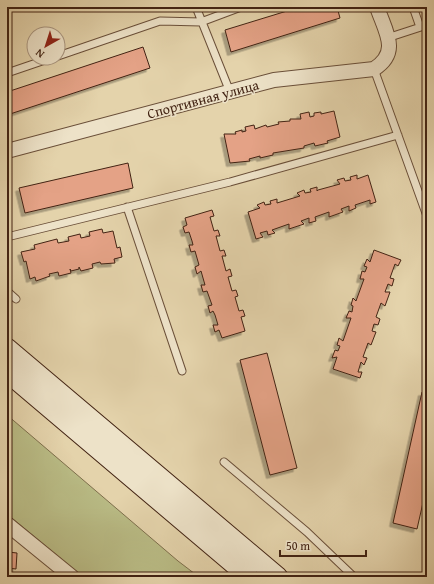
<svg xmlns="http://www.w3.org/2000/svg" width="434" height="584" viewBox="0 0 434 584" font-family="'Gentium Book Plus',serif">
<defs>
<filter id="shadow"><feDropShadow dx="-3.5" dy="3.5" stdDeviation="0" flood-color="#0004"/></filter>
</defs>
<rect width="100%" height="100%" fill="#e4d3ab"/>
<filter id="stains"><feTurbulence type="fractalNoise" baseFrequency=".005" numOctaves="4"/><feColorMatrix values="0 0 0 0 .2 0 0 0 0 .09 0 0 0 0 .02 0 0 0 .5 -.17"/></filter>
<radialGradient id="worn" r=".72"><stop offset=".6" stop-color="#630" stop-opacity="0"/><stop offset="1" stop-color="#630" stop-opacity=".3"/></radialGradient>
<path fill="#b9bb85" stroke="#7e6f4c" d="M7,415L178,561L199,577H83L7,514Z"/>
<path fill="#e4a286" stroke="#422313" filter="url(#shadow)" d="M300,7H337L340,18L231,52L225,30Z
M143,47L150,68L7,115V92Z
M334,111L340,137L327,141L328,143L315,146L314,143L304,146V148L273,153V155L260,158V156L249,159L250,161L230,163L224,134H236L235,132L242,130V132L246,131L245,127L254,125L255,129L266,125L267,127L279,124L278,122L290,121V119H301L300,114L309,112L310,117L314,116V113L321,112V114Z
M128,163L133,188L25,213L19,188Z
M357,175V179L368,175L376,202L370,204V200L355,205L356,208L349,211V206L341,209L343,212L329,217V212L315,217L316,221L309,223V218L301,221L304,224L289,229V224L272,230L275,233L268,235L267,231L260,233L263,237L256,239L248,212L260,208L257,205L264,202L265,205L271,204L270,201L277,199V203L300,196L297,193L304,190L305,193L311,192L310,189L317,187V191L318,190L340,184L337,180L344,178L345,181L351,180L350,177Z
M212,210L214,216L210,217L214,231L218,230L220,236H216L220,251L224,250L226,256H222L226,271L230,269L232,276L228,277L232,291L236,290L238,296L235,297L239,311L243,310L245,316L241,317L245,331L222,338L219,330L215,332L213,325H218L215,315L213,311L210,313L208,306L212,305L207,291L203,292L201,285H205L201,271L197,274L195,267L199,265L195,251L191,252L189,245H193L192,241L189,232L185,233L183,227L187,225L185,218Z
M102,229L103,233L113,231L117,248L120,247L122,257L114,259L115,263L101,264L100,262L92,264L93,268L81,271L79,267V269L71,271L70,269L71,273L59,276L58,272L49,274L50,276L36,281L35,277L30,279L26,261L24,262L21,252L35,249L34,245L57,239L58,243L69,241L68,237L80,234L81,238L90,236L89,232Z
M374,250L401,260L398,266L395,264L390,278L394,279L392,286L388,284L385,292H390L385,306L381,303L376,317L380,319L378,325L374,324L372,331L376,332L371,345L368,343L363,357L367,358L364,365L361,362L358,372H362L360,378L333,369L337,357L332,358L335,350L338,351L340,346L337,345L339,338L343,341L351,318H346L349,311L352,312L353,306L351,305L353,298L356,301L364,279H360L362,271L365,272L367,267L364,266L367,259L370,262Z
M267,353L297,468L270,475L240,360Z
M422,392L427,393V485L417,529L393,523Z
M8,552L17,553L16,569L7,568Z"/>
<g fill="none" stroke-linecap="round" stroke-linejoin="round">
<defs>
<path id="lane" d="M196,7L230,92
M413,7L420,27
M387,38L427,25
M58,56L160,21L201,22L241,7
M374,69L427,216
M7,73L51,58
M127,207L182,371
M7,237L230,182L398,135
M7,291L16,299
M224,462L307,532L354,577"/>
<path id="street" d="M7,151L274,80L374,69C401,52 385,31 377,7
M7,524L72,577"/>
<path id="secondary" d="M7,348L278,577
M7,372L249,577"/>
</defs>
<use href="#lane" stroke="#6a4f39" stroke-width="9"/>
<use href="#street" stroke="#6a4f39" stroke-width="16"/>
<use href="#secondary" stroke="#422313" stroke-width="21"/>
<use href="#lane" stroke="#ede2c8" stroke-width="7"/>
<use href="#street" stroke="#ede2c8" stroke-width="14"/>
<use href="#secondary" stroke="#ede2c8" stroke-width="19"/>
</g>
<g text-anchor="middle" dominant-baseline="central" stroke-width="3" stroke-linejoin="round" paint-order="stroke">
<g font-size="14" fill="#422313" stroke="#ede2c8">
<text transform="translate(203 99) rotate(-15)">Спортивная улица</text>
</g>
</g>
<rect width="434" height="584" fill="none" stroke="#e4d3ab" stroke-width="24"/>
<rect x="8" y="8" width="418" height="568" fill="none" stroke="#422313" stroke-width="2"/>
<rect x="12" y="12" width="410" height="560" fill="none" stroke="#422313"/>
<g transform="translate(46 46) rotate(219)"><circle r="19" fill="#ede2c8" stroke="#a99680"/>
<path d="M0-3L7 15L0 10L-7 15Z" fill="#8f2418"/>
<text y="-6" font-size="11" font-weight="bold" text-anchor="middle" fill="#422313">N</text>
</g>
<path d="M280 550v6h86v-6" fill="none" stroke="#422313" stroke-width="2"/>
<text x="286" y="550" font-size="12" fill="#422313" stroke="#ede2c8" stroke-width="3" paint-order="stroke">50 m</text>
<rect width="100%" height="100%" filter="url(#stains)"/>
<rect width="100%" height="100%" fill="url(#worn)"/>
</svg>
